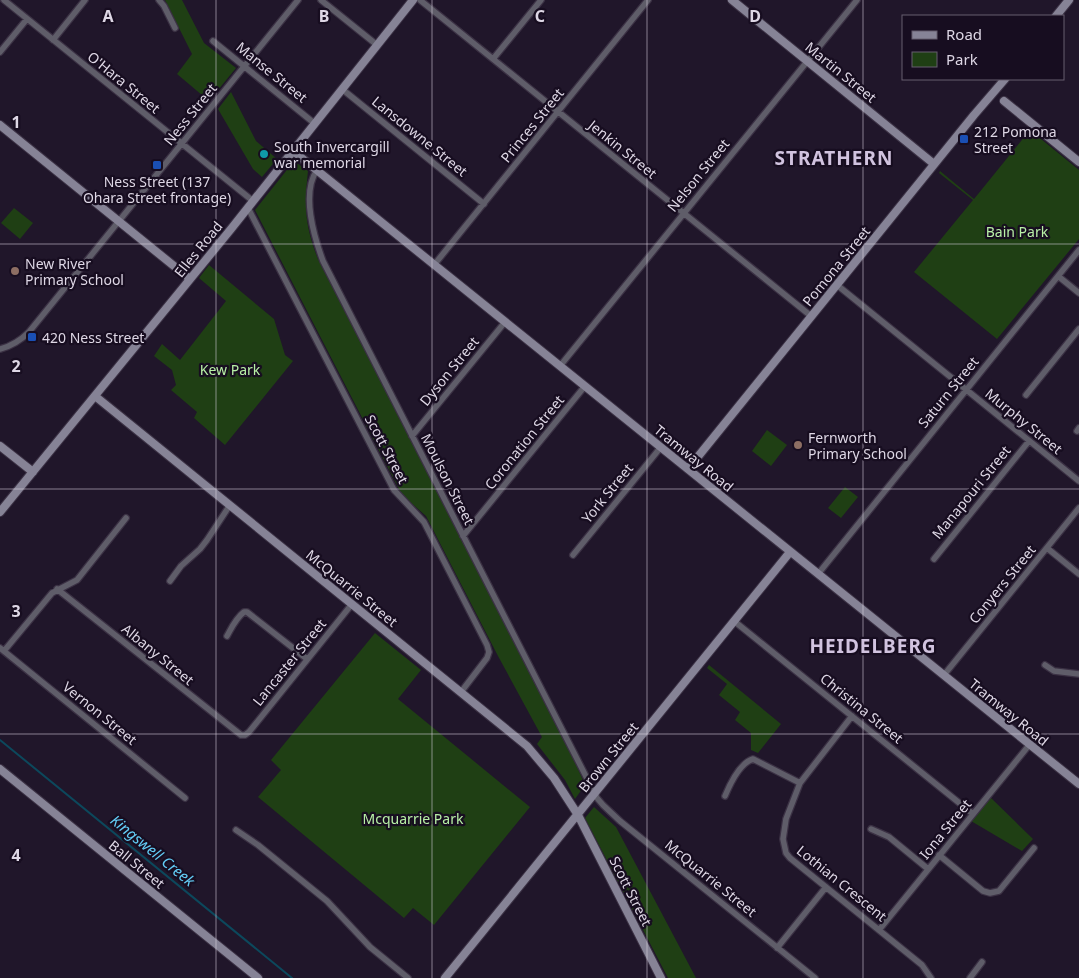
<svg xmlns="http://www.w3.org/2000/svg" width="1079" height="978" viewBox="0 0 1079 978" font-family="'Noto Sans',sans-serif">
<rect width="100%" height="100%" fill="#20162a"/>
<path fill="#1f3f14" d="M165,0H182L204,43L236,68L209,101L177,74L192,54Z
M231,92L256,141L277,159L262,177L253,169L218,109Z
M1030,130L1079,170V239L997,339L914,272L973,200L939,173L940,171L974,199Z
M294,161L308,171C304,207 305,226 318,259L568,746L585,785L575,799L565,780L537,744L542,737L498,656L426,516L402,495L255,210Z
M14,208L33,223L20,239L1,223Z
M209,265L274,319L285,355L293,361L225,445L194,418L197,412L171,390L176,385L172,370L154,356L162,344L180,360L226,301L199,278Z
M767,430L787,445L771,466L752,451Z
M845,487L858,497L841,518L828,508Z
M375,633L421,670L398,699L530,807L434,925L413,908L404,918L258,797L281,770L271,760Z
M709,665L781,724L758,753L751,750V733L735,720L740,712L719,695L727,684L707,668Z
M990,797L1033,839L1022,851L971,821Z
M594,807L616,827L696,978H668L585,818Z"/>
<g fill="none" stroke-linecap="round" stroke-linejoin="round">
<path stroke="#0c485c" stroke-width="2" d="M0,740L292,978"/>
<defs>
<path id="street" d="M4,0L253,201
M159,0L164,6L175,28
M321,0L377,45
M420,0L811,316
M53,40L85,0
M213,41L314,123
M0,52L27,19
M493,59L541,0
M342,89L484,204
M317,170C301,193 314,237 323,261L597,798L603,805L620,821L815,978
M248,208L394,490L424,522L487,645L489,652L487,658L461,692
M434,265L648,0
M1058,276L1079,293
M837,285L1079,481
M0,349C12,346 20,341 29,332L298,0
M560,366L857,0
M1026,395L1079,329
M1077,431L1079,428
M412,436L505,322
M463,536L585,386
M1047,548L1079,574
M573,555L661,447
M934,559L1029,441
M818,574L1079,250
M170,581L181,566L200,549L207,540L230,505
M57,589L241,735H245L249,732L352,604
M734,621L973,814
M227,636C232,627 236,618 244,612H247L307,659
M0,648L185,798
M4,651L52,593L77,580L126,518
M1045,665L1054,671L1079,674
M944,675L1079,508
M852,716L800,783L786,819L783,839L786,853L790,858L922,965L931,978
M725,796C730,784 740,763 753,759L800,783
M871,829L889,837L928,869
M236,830L258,845L327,901L370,947L408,978
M939,855L983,891L990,893L999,891L1034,848
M879,930L1030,744
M777,948L826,887
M970,978L982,962"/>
<path id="secondary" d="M732,0L934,164
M1056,16L1069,0
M1004,101L1079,162
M0,125L190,279
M293,151L1079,784
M95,396L527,746L554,778L578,815L661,978
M0,446L33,472
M688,469L974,115L1005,79
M0,512L231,229L413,0
M0,769L258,978
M445,978L790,552"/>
</defs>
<use href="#street" stroke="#3b3144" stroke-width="8"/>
<use href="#secondary" stroke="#3b3144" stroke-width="10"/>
<use href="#street" stroke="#5f5d69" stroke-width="5.5"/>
<use href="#secondary" stroke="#868396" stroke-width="8"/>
</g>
<path fill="none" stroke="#ded7e5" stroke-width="1" stroke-opacity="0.55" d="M216,0V978M432,0V978M647,0V978M863,0V978M0,244H1079M0,489H1079M0,734H1079"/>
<g fill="#1a4fb4" stroke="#170d20" stroke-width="2">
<rect x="959" y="134" width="10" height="10" rx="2.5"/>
<rect x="152" y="160" width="10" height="10" rx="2.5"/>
<rect x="27" y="332" width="10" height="10" rx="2.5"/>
</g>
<circle fill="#0f9aa8" stroke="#170d20" stroke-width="2" cx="264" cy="154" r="5"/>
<g fill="#8d6e63" stroke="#170d20" stroke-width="2">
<circle cx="15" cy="271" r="5"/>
<circle cx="798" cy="445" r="5"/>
</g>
<g text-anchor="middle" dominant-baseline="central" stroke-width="4.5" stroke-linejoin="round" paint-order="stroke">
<g font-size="14" fill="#ded7e5" stroke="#170d20">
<text transform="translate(272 72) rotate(39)">Manse Street</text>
<text transform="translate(841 72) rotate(39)">Martin Street</text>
<text transform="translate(124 82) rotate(39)">O'Hara Street</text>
<text transform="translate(190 114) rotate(-51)">Ness Street</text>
<text transform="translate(532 125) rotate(-51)">Princes Street</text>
<text transform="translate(420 136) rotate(39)">Lansdowne Street</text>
<text transform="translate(623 149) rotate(39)">Jenkin Street</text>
<text transform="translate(698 175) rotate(-51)">Nelson Street</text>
<text transform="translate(198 249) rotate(-51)">Elles Road</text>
<text transform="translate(836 266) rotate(-51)">Pomona Street</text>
<text transform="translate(449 371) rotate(-51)">Dyson Street</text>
<text transform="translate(948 392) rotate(-51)">Saturn Street</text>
<text transform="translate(1024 421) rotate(39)">Murphy Street</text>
<text transform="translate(524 442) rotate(-51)">Coronation Street</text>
<text transform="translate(387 449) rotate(62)">Scott Street</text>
<text transform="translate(694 458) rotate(39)">Tramway Road</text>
<text transform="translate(448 479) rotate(63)">Moulson Street</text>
<text transform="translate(971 492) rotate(-51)">Manapouri Street</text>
<text transform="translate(607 493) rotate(-51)">York Street</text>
<text transform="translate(1002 584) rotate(-51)">Conyers Street</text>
<text transform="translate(352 588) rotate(39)">McQuarrie Street</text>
<text transform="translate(158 654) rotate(39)">Albany Street</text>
<text transform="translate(289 662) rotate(-51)">Lancaster Street</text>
<text transform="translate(862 708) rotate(39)">Christina Street</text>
<text transform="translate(1009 712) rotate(39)">Tramway Road</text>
<text transform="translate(100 713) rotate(39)">Vernon Street</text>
<text transform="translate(608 757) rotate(-51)">Brown Street</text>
<text transform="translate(945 829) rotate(-51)">Iona Street</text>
<text transform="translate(137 864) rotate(39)">Ball Street</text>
<text transform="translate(711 878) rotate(39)">McQuarrie Street</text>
<text transform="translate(842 883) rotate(39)">Lothian Crescent</text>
<text transform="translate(631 891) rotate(63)">Scott Street</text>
</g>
<g font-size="14" fill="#ded7e5" stroke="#170d20" text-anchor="start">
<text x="974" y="131">212 Pomona<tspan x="974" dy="16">Street</tspan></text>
<text x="274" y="146">South Invercargill<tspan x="274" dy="16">war memorial</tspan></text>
<text x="157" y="181" text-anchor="middle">Ness Street (137<tspan x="157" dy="16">Ohara Street frontage)</tspan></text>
<text x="25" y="263">New River<tspan x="25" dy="16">Primary School</tspan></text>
<text x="42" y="337">420 Ness Street</text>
<text x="808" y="437">Fernworth<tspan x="808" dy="16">Primary School</tspan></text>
</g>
<g font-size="14" fill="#b8f0a6" stroke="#170d20">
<text x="1017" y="231">Bain Park</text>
<text x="230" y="369">Kew Park</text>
<text x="413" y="818">Mcquarrie Park</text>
</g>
<g font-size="15" font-style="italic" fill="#63cdf6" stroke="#170d20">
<text transform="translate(153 850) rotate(39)">Kingswell Creek</text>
</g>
<g font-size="19" font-weight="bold" letter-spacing="1" fill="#d1c3df" stroke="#170d20">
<text x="834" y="158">STRATHERN</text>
<text x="873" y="646">HEIDELBERG</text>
</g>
</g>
<g font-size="16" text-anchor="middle" font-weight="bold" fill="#ded7e5" stroke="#170d20" stroke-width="4.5" stroke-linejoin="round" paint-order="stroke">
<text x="108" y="22">A</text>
<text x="324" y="22">B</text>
<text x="540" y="22">C</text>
<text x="755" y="22">D</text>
<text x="16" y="128">1</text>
<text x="16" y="372">2</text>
<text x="16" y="617">3</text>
<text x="16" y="861">4</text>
</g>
<rect x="902" y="15" width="162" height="65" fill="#170d20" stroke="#675e6f"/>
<rect x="912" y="31" width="25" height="8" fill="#868396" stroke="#675e6f"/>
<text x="946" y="40" font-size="15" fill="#ded7e5">Road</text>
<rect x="912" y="52" width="25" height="15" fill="#1f3f14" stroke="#675e6f"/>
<text x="946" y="65" font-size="15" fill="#ded7e5">Park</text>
</svg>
